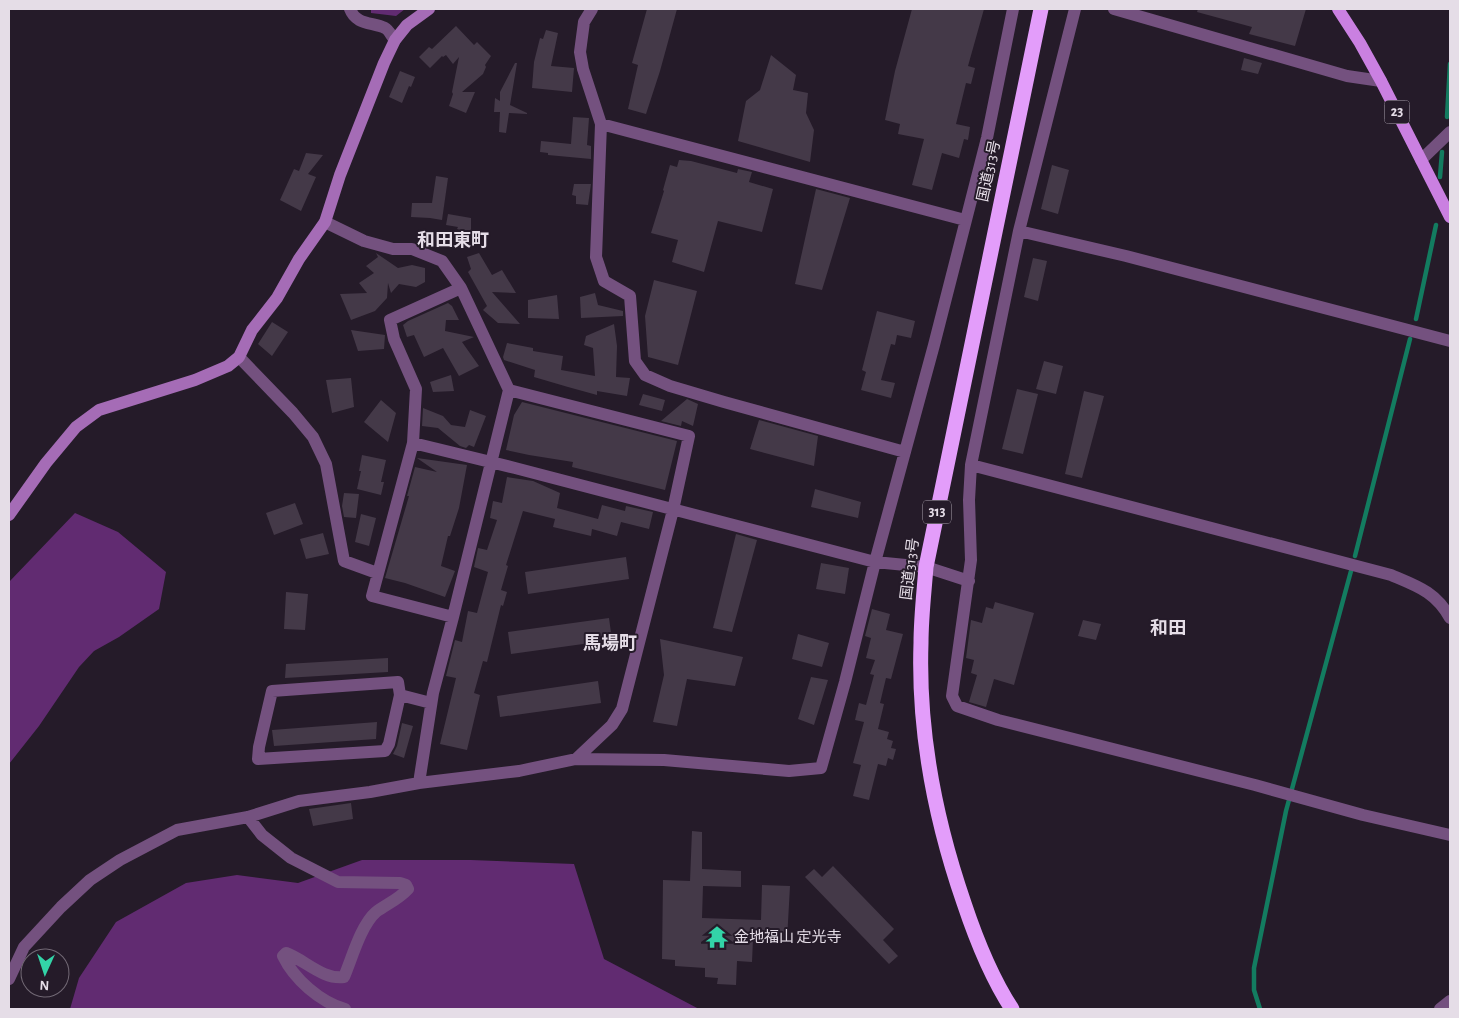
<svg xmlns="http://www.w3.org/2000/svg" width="1459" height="1018" viewBox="0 0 1459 1018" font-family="'Alegreya Sans','Noto Sans JP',sans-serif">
<rect width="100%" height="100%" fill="#251b29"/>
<path fill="#612b71" d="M371,9H405L396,16L371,13Z
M75,513L118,532L166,572L159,609L119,637L94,651L79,667L39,726L9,764V582Z
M362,860H471L574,864L604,959L699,1009H70L79,978L116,922L186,883L237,875L298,883Z"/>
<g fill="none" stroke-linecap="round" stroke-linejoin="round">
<path stroke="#137c60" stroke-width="4.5" d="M1447,117L1450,64
M1440,177L1442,152
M1416,319L1436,225
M1355,556L1410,339
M1260,1009L1254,990V968L1286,811L1351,571"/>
</g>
<path fill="#443948" d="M647,9H677L660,71L646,114L628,109L638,65L632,63Z
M912,9H984L968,66L975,68L971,84L966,83L956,124L970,127L968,140L964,139L959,158L942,153L932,190L912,185L924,139L898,134L900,124L885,120L895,71Z
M1198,9H1306L1295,46L1249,34L1252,27L1197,12Z
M456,26L474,45L477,42L491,56L485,65L486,67L483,74L462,92H475L466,113L449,106L453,94L452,92L459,57L453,64L446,55L443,57L442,56L430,68L419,57L429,47L432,49Z
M546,30L558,33L551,66L574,68L572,92L532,88L534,62L540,38L543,39Z
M771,55L796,75L793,90L808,93L806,113L814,130L810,162L738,141L746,101L760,90Z
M1244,58L1262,63L1258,74L1241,70Z
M515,63H517L510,105L527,113V114L509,113L506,133L499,132L500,112H494L495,98L500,101V92Z
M400,71L415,77L411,87L409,86L402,103L389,97Z
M573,117L589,118L587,145L591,146V159L548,155V153L540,152L541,141L571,144Z
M306,153L323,155L308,174L316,177L301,211L280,200L294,169L299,171Z
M679,160L691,161L737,173L738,169L752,172L749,182L773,189L762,232L718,221L704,272L672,262L678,240L651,233L664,191L663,190L670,165L677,167Z
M1052,165L1069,170L1058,214L1041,209Z
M436,176L448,178L442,220L430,218L411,217L412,203H432Z
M574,184H591L588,205L576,204V196L572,195Z
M816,189L850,198L822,290L795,284Z
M448,214L471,218V233L457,229L458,227L446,225Z
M376,253L398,268L412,265L425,268V282L416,287L399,284L391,293L388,283L387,298L375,311L351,320L340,294L367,293L359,283L374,273L366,266L378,257Z
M479,253L492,275L502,270L516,293L492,292L520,324L498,323L483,310L487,306L468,272L471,269L467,257Z
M1033,258L1047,261L1038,301L1024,297Z
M654,280L697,291L678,365L648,357L645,316Z
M595,293L598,305L623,311V316L581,318L580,297Z
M557,295L559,319L528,318V300Z
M448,303L452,306L459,320H446L445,331L474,337L462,342L479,366L459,376L443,348L424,357L414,335L407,337L403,325L408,321Z
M877,311L915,321L911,338L897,335L895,345L891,344L881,380L895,383L891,398L861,390L866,372L862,370Z
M272,322L288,332L272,356L258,344Z
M614,324L617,346L616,377L630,378L627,396L597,391V395L568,387L534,377L535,370L504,360L503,357L507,343L533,348V351L563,356L561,370L595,376L593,348L584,345L586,336Z
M351,330L385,335L384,349L358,351Z
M1044,361L1063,366L1056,394L1036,389Z
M451,375L454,391L433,392L430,382Z
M351,378L354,407L332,413L326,380Z
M1017,389L1038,394L1023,454L1002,449Z
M1084,391L1104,396L1082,478L1065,474Z
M643,394L665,400L662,411L639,405Z
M687,399L698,404L693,426L682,421L681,426L661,421Z
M381,400L396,413L388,442L364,422Z
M522,402L677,441L665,490L572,467L573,462L529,455L506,450L514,415Z
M423,408L443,416L451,425L465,427L470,410L486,416L474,447L469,445L466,448L460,446L438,428L422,426Z
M759,420L818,436L814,466L750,449Z
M362,455L386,460L381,482H384L381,495L357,489L361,471H359Z
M417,458L467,465L459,508L450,536H448L441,566L455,571L445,597L405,583L385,578L409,496H407L415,467L437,472Z
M507,477L533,481L560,493L557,508L598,519L602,505L625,511L626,506L653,512L649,529L621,522L617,536L592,529L591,536L553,527L555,519L523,511L506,565L508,566L501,590L507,592L503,606L501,605L487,662L483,661L474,693L480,695L467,750L440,744L456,678L446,676L455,640L462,642L468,611L477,613L488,572L474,567L478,548L487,550L497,520L490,518L493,501L502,503Z
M815,489L861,502L858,518L811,507Z
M344,493L359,494L356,518L344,517L342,506Z
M295,503L303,524L274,535L266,513Z
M361,514L376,518L369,546L355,542Z
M323,533L329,554L306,559L300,539Z
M736,534L757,540L732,632L713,628Z
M626,557L629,579L528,594L525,572Z
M821,563L849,568L845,594L816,589Z
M286,592L308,594L305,630L284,629Z
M995,602L1034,613L1014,685L994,679L986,707L969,702L977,675L971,673L974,660L966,658L971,620L982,623L986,607L993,609Z
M872,609L890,614L886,630L903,634L891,679L886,678L880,703L884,704L878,729L889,732L887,739L893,741L891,748L896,749L893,760L888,758L886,766L878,764L869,800L853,796L861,765L853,763L864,722L855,720L859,703L866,705L874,675L870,674L875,660L866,658L871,638L865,636Z
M609,618L612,640L511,654L508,632Z
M1083,620L1101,624L1096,640L1078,636Z
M798,634L829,643L822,667L792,659Z
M660,639L743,657L735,686L687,679L677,726L653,722L664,675Z
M388,658V672L285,678L286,664Z
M811,677L828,680L814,725L798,719Z
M598,681L601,703L500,717L497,696Z
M377,722L376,739L274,746L272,730Z
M402,723L413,726L404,758L393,754L397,746Z
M351,803L353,819L313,826L309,809Z
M692,831L702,832V869L741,871V887L703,886L702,918L761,920L762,885L790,886L787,940L753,939L752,962L737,961L736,985L717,984L718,978L705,977V968L675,966V960L662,959L663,880L690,881Z
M833,866L894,929L883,940L898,956L889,964L805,877L814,869L822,877Z"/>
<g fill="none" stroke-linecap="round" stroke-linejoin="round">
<path stroke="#74517f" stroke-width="12" d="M350,9C356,25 372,22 385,28C389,30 392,37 395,40
M592,9L584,22L580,52L583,69L601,124L596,257L604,281L630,296L635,361L645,375L670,386L724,402L905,452
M1075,9L1019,231L971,465L969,500L971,560L952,696L957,706L998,720L1255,785L1363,815L1450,835
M1114,9L1347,76L1381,81
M601,124L965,220
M1421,160L1450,132
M325,222L364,241L393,249H412L442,261L461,288L509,390L453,617L433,693L419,783
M1019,231L1126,256L1450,341
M239,357L293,413L313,437L326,464L344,561L377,573
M509,390L689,436L673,510L622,709L612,725L576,759
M413,443L515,468L875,562L926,567L969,581
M971,465L1391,575C1417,586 1436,592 1450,618
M453,617L372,596L413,443L416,389L394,339L390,320L461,288
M400,695L389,744L385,751L258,759L259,747L272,691L398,682L400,695L431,703
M248,817L262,835L291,858L338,882L400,883L406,885L408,889C399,899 387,904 376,912C361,925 352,958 344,977C323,980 305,960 286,953L283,956C294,979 320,1002 345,1009
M9,979L24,947L61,907L90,880L120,860L177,830L248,817L299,801L370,792L419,783L519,771L576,759L664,760L789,771L821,768L845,682L875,562L934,345L987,138L1013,9
M1440,1009L1450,1001"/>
<path stroke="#a56cb6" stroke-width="12" d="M9,515L46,463L76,427L99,410L195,380L228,366L239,357L252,330L277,298L299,259L325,222L340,175L384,63L395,40L407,25L429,9"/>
<path stroke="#ca80e1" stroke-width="12" d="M1338,9L1360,43L1381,81L1450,217"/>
<path stroke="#e39dfa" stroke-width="15" d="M1012,1009C991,977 976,939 964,903C935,819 918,731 921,643C921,618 924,593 926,567L1041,9"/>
</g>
<defs>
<symbol id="temple-bare" viewBox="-9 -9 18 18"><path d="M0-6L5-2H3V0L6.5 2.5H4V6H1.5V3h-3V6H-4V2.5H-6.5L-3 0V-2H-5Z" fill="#33d4a8" stroke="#251b29" stroke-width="2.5" paint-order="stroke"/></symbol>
</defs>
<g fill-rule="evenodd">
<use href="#temple-bare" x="701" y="921" width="32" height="32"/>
</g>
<g text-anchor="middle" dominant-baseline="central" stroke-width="4" stroke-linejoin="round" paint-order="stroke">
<g fill="#251b29" stroke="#aba3ae" stroke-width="1">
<rect x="1384.5" y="100.5" width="25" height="23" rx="4"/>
<rect x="923" y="500.5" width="28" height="23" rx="4"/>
</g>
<g font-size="14" font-weight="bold" fill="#e5dde7">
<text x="1397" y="112">23</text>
<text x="937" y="512">313</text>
</g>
<g font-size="15" fill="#e5dde7" stroke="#251b29">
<text transform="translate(989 171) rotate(-78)">国道313号</text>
<text transform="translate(910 569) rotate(-83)">国道313号</text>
</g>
<g font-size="15" fill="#e5dde7" stroke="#251b29" text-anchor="start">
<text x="734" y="937">金地福山 定光寺</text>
</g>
<g font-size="18" font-weight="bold" fill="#e5dde7" stroke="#251b29">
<text x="453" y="241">和田東町</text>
<text x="1168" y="629">和田</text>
<text x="610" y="644">馬場町</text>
</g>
</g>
<rect width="1459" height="1018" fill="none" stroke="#e5dde7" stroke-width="20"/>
<g transform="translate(45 973) rotate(183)"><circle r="24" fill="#251b29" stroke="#726975"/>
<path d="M0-4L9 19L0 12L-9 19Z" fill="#33d4a8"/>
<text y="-8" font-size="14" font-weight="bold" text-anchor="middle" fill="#e5dde7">N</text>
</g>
</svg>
